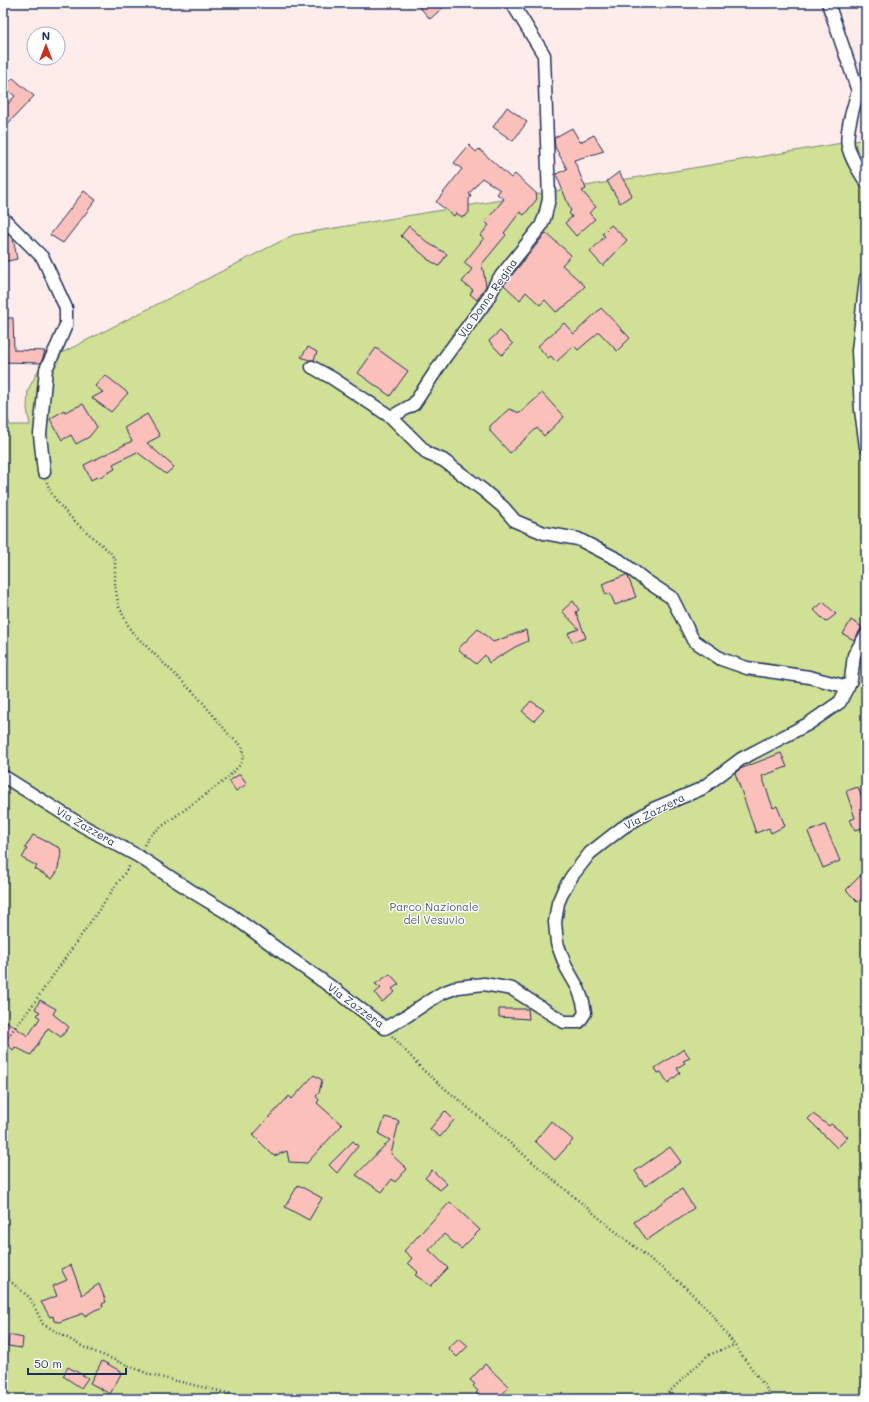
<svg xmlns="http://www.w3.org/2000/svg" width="869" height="1402" viewBox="0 0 869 1402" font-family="Mali,sans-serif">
<rect width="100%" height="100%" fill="#feecea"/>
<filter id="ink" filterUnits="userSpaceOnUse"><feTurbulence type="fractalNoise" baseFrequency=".025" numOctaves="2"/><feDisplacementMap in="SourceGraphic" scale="8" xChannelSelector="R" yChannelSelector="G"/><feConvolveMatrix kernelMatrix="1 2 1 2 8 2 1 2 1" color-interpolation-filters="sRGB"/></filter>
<g filter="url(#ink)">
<path fill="#d0e094" stroke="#768879" d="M866,139V1399H3V416L7,417L10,425H30L27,409L28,390L42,363L293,235Z"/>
<path fill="#fcc0ba" stroke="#1b2f5e" d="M416,3H448L430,19Z
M13,78L34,96L3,129V109L15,96L4,87Z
M507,107L527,122L513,141L493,127Z
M572,128L580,142L594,135L604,151L574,160L586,189L582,191L596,207L589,213L595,219L576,236L565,223L572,217L569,213L571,211L556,174L567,169L555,147L554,138Z
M469,145L476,152L479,149L511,178L515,174L536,193L537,199L524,215L520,212L504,233L506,235L482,264L486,286L477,300L470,294L473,290L462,282L472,269L464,263L484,238L480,236L489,225L485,222L504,199L497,194L500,190L482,178L469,194L471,196L469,199V212L466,216L462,217L456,213L454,216L436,202L462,169L454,163Z
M619,172L632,195L620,203L607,181Z
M84,191L96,200L63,243L50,235Z
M611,225L627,240L603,266L590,252L605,236L602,234Z
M409,226L428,243L447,254L439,266L427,259V258L401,236Z
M546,233L571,255L562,265L585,286L568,304L556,312L545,300L540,305L526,292L520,300L504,285Z
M10,235L13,238L17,259L3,262V236Z
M601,308L630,338L617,351L599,332L578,350L574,346L556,362L551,356L548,358L538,346L564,323L574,334Z
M3,318H13L14,350L45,351L41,363L3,362Z
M500,331L513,344L502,355L489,341Z
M308,347L317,352L314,360H309L301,357Z
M376,348L408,371L390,396L358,373Z
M105,375L128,393L111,412L92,398L103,392L95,386Z
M542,393L564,417L544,436L537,428L510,453L490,431V426L509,409L520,413Z
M83,404L97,427L89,437L76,444L71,435L62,440L50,419L64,410L65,412Z
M147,414L160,436L147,443L174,467L166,474L137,452L113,464L115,469L98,478L97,477L91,480L84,465L132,441L124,428Z
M626,575L628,577L636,597L615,605L610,593L606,595L602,584Z
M573,601L579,610L576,612L586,638L572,642L568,633L579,629L562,611Z
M823,602L836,614L826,622L814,610Z
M851,620L862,627L854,640L843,634Z
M478,629L493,642L526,630L528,641L515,647L489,663L485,655L476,664L458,649Z
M531,701L544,710L534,721L522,711Z
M781,753L787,767L762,776L773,808L777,806L785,826L771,833L769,828L756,833L735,773L740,769Z
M240,774L247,784L236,791L229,781Z
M858,787L866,808V827L855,830L850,820L855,818L846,791Z
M825,825L840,861L823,868L808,832Z
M33,835L60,848L61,854L57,872L52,879L35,869L37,866L22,858L27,849L25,848Z
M866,870V895L858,902L846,890Z
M390,974L399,984L392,989L395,992L382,1002L375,993L381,988L375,984Z
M40,1000L56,1009L53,1014L69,1027L61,1037L48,1028L31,1055L15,1047L13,1050L3,1040V1019L28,1036L40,1018L37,1015L40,1012L35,1009Z
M499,1009H528L529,1019L499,1017Z
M684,1049L690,1058L683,1061L685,1063L677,1068L680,1073L668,1083L661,1072L658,1073L655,1068Z
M314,1075L322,1080L319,1093L316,1096L319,1100L317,1103L342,1125L307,1163L289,1162L287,1151L274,1156L253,1135L289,1096L292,1099Z
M445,1111L454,1120L440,1137L430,1129Z
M813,1114L829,1126L831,1124L848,1137L837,1148L808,1119Z
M385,1117L399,1121L391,1154L407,1169L395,1182L392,1179L382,1192L356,1175L390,1140L379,1134Z
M551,1121L573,1140L555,1160L535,1141Z
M353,1141L358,1146L337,1173L329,1165Z
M670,1147L681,1162L645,1186L635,1171Z
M432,1170L447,1184L440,1190L425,1178Z
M298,1185L322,1198L309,1220L285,1207Z
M682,1189L694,1208L647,1240L634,1222Z
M450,1202L480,1230L461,1249L444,1234L429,1250L448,1268L431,1286L415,1275L418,1272L408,1263L412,1258L404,1251Z
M71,1265L82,1295L99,1284L106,1302L102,1304L103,1307L95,1310L85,1316L84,1313L59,1322L54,1321L53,1316L50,1317L41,1302L57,1296L53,1286L67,1280L61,1269Z
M9,1335L23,1338L22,1348L8,1346Z
M459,1338L468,1346L457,1357L448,1348Z
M102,1361L122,1372L110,1394L90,1383Z
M485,1364L509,1387L498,1399H482L476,1393L478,1391L473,1386L475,1384L470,1380Z
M68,1367L88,1378L81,1388L63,1376Z"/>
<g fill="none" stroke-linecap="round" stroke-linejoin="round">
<defs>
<path id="street" d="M828,3L858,91
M858,91C854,106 845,131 848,146C851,159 859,171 866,182
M3,218L43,258L66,308V325L58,344L46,369L40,435L44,472
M866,278L858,351L861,410L866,447
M312,367L332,378L391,417L428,454L443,460L483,490L503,507L515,521L544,533L578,539L619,560L645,580L672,598L693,640L721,659L747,668L809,677L848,687
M391,417L414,404L445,357L487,300L497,281L541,226L545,216L549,199L544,55L512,3
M3,776L83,826L138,856L193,892L231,915L290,958L337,991L385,1028L405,1017L426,1003L442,993L458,987L484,984L512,989L564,1022H579L585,1013L583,1002L578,988L566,967L557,943L555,922L558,903L564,889L572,876L590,853L622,828L653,809L701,789L741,759L808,724L840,702L851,680L854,655L866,635"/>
</defs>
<use href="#street" stroke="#1b2f5e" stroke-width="15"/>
<path stroke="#1b2f5e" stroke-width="2.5" stroke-dasharray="1 3" stroke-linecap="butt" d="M47,482C53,507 91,535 110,552L115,560V586L119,607L131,631L199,698L231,737L242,746L244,754L240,765L224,781L150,835L143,847
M392,1036L423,1070L610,1227L683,1285L711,1313L774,1399
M3,1043L29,1010L131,864
M3,1275L30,1298L43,1324L83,1347L151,1375L253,1399
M663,1399L667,1394L708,1355L735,1345"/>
<use href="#street" stroke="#fff" stroke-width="12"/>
</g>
</g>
<g text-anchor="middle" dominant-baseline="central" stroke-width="3" stroke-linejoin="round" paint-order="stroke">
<g font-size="11" fill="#1b2f5e" stroke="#fff">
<text transform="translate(487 298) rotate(-55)">Via Donna Regina</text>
<text transform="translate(654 811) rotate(-27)">Via Zazzera</text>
<text transform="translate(86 826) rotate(30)">Via Zazzera</text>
<text transform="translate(356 1005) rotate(36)">Via Zazzera</text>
</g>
<g font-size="11" fill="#485b6c" stroke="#fff">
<text x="434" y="906">Parco Nazionale<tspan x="434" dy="13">del Vesuvio</tspan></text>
</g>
</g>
<rect width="869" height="1402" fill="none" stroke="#fff" stroke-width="16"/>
<rect x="8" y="8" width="853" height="1386" fill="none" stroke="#1b2f5e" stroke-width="1.5" filter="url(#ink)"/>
<g transform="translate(46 46)"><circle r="19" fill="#ffffff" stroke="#a4acbf"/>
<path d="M0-3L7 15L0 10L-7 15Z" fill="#c8321e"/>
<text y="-6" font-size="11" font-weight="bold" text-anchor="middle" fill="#1b2f5e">N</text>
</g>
<path d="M28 1368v6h98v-6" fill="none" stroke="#1b2f5e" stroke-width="2"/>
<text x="34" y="1368" font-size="12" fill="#1b2f5e" stroke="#ffffff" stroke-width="3" paint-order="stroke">50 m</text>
</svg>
